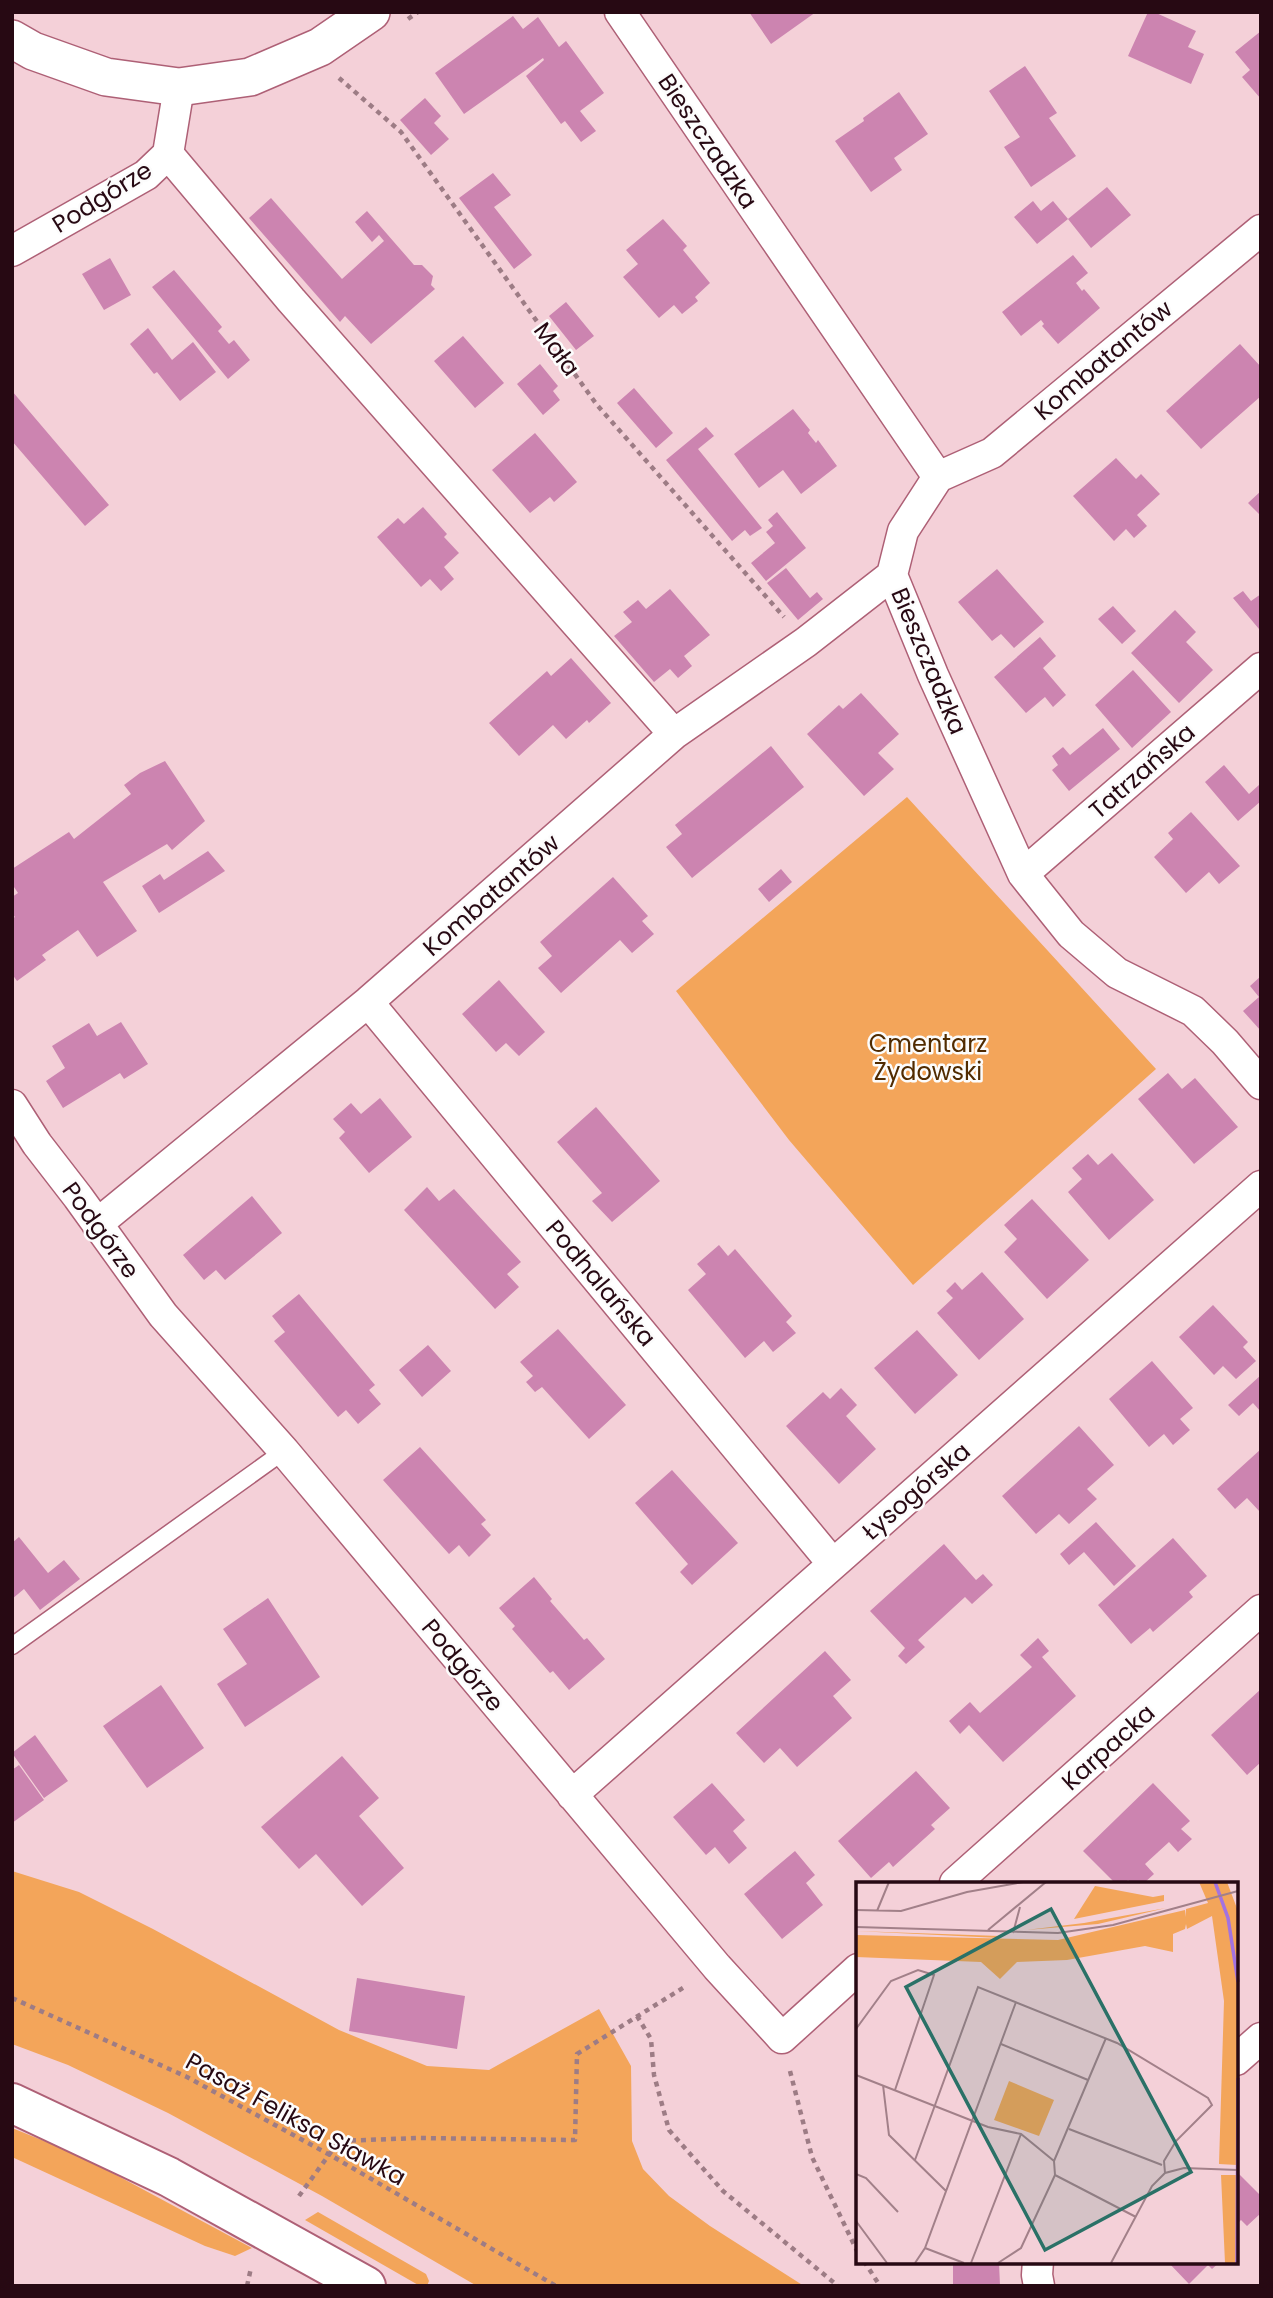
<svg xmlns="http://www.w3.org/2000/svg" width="1273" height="2298" viewBox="0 0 1273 2298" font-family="Poppins,sans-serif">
<rect width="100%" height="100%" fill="#f4d0d8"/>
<path fill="#f3a55a" d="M907,797L1156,1069L913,1285L789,1140L676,991Z
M12,1871L79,1892L153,1929L339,2030L427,2066L489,2070L599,2009L631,2066L632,2141L643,2169L669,2196L710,2226L804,2286H477L322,2196L168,2113L68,2065L12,2044Z
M12,2128L79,2155L252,2248L235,2256L205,2246L12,2157Z
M318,2212L426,2274L429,2281L427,2286H420L305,2220Z"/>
<path fill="#cc84b0" d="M749,12H816L771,44Z
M1148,12H1154L1196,31L1188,47L1204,54L1191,84L1128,56Z
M513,16L523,29L538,17L559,47L566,41L604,93L580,111L596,131L581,142L565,121L561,124L526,76L544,60L543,58L464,114L435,73Z
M1261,31V99L1242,77L1250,70L1235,52Z
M1025,66L1057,113L1049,118L1076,156L1031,187L1004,147L1020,137L989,91Z
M899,92L928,134L894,158L902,170L871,192L835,141L864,121L863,118Z
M425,98L441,116L434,123L449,139L431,155L400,120Z
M493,173L511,195L494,207L532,255L514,269L459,198Z
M1107,187L1131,215L1091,248L1068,219Z
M271,198L342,279L384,241L379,235L372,242L355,222L367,211L414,265H422L433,276L431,285L435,289L371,344L345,316L340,322L249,218Z
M1033,201L1041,211L1053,201L1068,219L1037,244L1014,217Z
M663,219L687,246L683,250L710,283L695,297L698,301L682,314L674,305L659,318L623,277L638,264L626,250Z
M1073,255L1088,273L1076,283L1082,291L1084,289L1100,308L1058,344L1042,326L1044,324L1041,320L1021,336L1002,312Z
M110,258L131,295L104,310L82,274Z
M174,270L222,327L218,331L229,344L234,340L250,360L228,379L152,287Z
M566,302L594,336L576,350L549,316Z
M148,328L172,360L193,342L216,372L180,401L157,372L154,374L130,344Z
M463,336L504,383L475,408L434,361Z
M1240,344L1261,367V396L1201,449L1166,411Z
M540,364L558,386L553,391L560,400L543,415L517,384Z
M634,388L673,433L656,448L617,403Z
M12,391L109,505L85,526L12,441Z
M793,409L810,430L808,433L816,443L818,440L837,466L801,494L783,470L759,488L734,454Z
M706,427L714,436L698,449L762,528L750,536L745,530L732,541L666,460Z
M535,433L577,482L554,502L550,497L530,513L492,470Z
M1116,458L1136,479L1141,474L1160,494L1137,515L1147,526L1134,538L1126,529L1114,541L1073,496Z
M1261,491V516L1248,503Z
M423,507L447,534L444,537L459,553L444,567L454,579L441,591L430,579L421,587L377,537L398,518L404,524Z
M777,512L806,548L766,581L751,563L775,543L766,532L773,526L768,520Z
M786,568L810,598L817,592L823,599L798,620L767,583Z
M997,569L1044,622L1014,648L1001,634L992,641L958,602Z
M670,589L710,635L684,656L692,666L678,678L670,669L654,682L614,636L632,622L623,612L638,600L646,609Z
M1243,591L1251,601L1261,594V627L1259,629L1233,598Z
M1113,606L1136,631L1122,644L1098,619Z
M1175,610L1196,632L1186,642L1213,670L1179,703L1131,653Z
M1040,637L1056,656L1043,668L1066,695L1053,707L1045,697L1026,713L994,677Z
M571,658L611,703L589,723L587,720L566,739L553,725L519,756L489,723L547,671L551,676Z
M1133,670L1171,712L1132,748L1095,705Z
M861,693L899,734L878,753L894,769L864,796L807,734L839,705L843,709Z
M1103,728L1120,749L1069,791L1052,770L1058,765L1052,756L1063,747L1070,755Z
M771,746L804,787L692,878L666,847L682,834L675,825Z
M165,761L205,821L172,850L167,844L103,882L137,931L97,957L78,930L42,955L46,960L17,981L12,974V919L15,917L12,913V897L18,893L12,884V869L69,832L74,839L131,794L124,785L140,773Z
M1224,765L1249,794L1259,785L1261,787V801L1238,821L1205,782Z
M1191,812L1240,866L1219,884L1209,872L1186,893L1154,857L1173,839L1168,833Z
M208,851L225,871L159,913L142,886L160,874L164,880Z
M781,869L792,882L769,902L758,889Z
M613,877L648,916L642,921L654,934L632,953L620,940L561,993L538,968L552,956L540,942Z
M1261,976V1031L1243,1011L1259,997L1250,986Z
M499,980L545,1032L519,1056L506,1043L496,1052L462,1014Z
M121,1022L148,1064L124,1079L120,1073L63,1108L46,1081L65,1068L52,1046L89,1023L97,1036Z
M1168,1073L1182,1089L1195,1078L1238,1127L1194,1164L1138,1099Z
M380,1098L412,1137L369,1173L339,1138L345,1132L333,1119L351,1103L361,1114Z
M596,1107L660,1181L612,1222L592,1201L602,1193L557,1142Z
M1112,1153L1154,1200L1109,1240L1068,1192L1082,1179L1072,1168L1088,1154L1098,1165Z
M427,1187L439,1201L454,1189L521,1262L507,1274L519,1287L495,1309L404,1210Z
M252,1196L282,1233L225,1280L216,1270L204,1280L183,1255Z
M1032,1199L1089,1260L1047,1299L1004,1252L1017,1239L1004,1225Z
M719,1245L728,1256L735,1249L792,1316L786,1322L796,1333L773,1352L764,1341L745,1358L688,1290L706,1274L697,1264Z
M982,1272L1024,1319L979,1360L937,1313L953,1298L946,1291L955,1282L962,1290Z
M299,1294L375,1385L369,1390L381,1404L358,1424L346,1410L338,1417L274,1341L285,1332L272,1316Z
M1213,1305L1248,1342L1243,1347L1256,1361L1236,1379L1223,1366L1214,1375L1179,1337Z
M558,1329L626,1405L589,1439L542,1387L535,1392L526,1382L533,1376L520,1362Z
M917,1330L958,1375L915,1414L874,1368Z
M428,1345L451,1371L422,1397L399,1370Z
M1152,1361L1193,1408L1180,1419L1190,1430L1173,1445L1164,1434L1149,1447L1109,1399Z
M1261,1375V1412L1253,1403L1239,1416L1228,1405Z
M841,1388L857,1405L846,1416L876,1449L839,1484L786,1426L823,1392L830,1399Z
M1079,1426L1114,1465L1087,1489L1097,1499L1069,1524L1059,1514L1036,1534L1002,1496Z
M420,1447L486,1520L481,1524L491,1535L469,1557L459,1545L449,1554L383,1480Z
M1261,1449V1513L1247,1498L1235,1509L1217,1489Z
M672,1470L738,1543L692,1585L680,1572L688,1564L635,1503Z
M1096,1522L1136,1566L1114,1586L1084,1552L1069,1565L1060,1554Z
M19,1537L48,1573L64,1560L80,1579L40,1610L24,1589L12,1599V1543Z
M1173,1538L1207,1576L1189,1592L1193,1597L1153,1632L1150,1628L1131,1644L1098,1605Z
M944,1544L976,1580L983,1574L993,1585L972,1604L965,1597L918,1640L925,1647L906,1664L898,1656L905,1648L870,1611Z
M534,1577L552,1599L550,1601L584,1640L587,1638L605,1659L569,1690L553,1671L550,1673L512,1629L515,1626L499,1608Z
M268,1598L320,1677L245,1727L217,1684L247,1664L223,1629Z
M1038,1638L1049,1651L1042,1657L1076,1696L1003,1762L969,1725L960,1734L949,1721L970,1702L980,1713L1032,1667L1020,1655Z
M825,1651L851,1680L833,1696L852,1718L797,1767L780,1748L764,1763L736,1733Z
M161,1685L204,1748L147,1788L103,1726Z
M1261,1689V1762L1247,1775L1211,1735Z
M35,1735L68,1781L44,1798L12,1753Z
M342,1756L379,1798L359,1816L404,1868L362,1906L316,1854L299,1869L261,1827Z
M19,1765L44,1800L12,1823V1770Z
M916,1771L950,1808L931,1825L935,1829L893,1867L889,1862L871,1878L838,1841Z
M712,1783L745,1820L733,1831L747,1848L729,1864L715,1847L706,1855L673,1817Z
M1153,1783L1190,1821L1181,1829L1192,1839L1178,1852L1169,1842L1145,1864L1154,1874L1144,1883H1132L1128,1880L1125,1883H1115L1083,1851Z
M795,1851L815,1875L806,1883L823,1905L782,1939L744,1894Z
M357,1978L465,1996L457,2049L349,2031Z
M1239,2174L1261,2196V2213L1247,2226L1241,2220L1236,2225V2176Z
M953,2261L999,2263L1000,2285L953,2286Z
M1167,2261H1221L1212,2269L1208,2265L1189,2284Z"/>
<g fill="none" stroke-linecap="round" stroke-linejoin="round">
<defs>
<path id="service" d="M12,1646L284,1451"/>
<path id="minor" d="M620,12L938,477
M168,154L291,300L674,734
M12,251L146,175L168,154L179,87
M938,477L903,531L892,575L933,675L1023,874L1071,934L1117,973L1193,1011L1225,1042L1261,1084
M938,477L992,453L1261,230
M1023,874L1261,668
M368,1002L833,1564
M12,1105L37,1144L78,1197L163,1315L284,1451L717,1967L782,2038L858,1969
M97,1224L368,1002L674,734L806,642L892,575
M572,1795L1261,1186
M955,1883L1261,1610
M1236,2060L1261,2038
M1038,2261L1037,2275L1039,2286"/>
<path id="tertiary" d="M12,39L33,51L106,77L179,87L250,77L320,47L371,12"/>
<path id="secondary" d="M12,2103L169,2177L366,2286"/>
</defs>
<use href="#service" stroke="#ae6076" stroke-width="19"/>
<use href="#minor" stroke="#ae6076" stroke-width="33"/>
<use href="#tertiary" stroke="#ae6076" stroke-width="40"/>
<use href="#secondary" stroke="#ae6076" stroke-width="42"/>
<path stroke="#9d7c85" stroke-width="4.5" stroke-dasharray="5 5" stroke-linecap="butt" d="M408,19L418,12
M339,78L401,132L597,405L784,617
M12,1998L187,2077L330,2155L556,2286
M637,2016L651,2039L654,2075L669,2130L723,2191L838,2286
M790,2071L812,2157L858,2253
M299,2196L339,2141L418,2138L575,2140L577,2054L686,1986
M864,2261L880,2286
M247,2286L251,2268"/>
<use href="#service" stroke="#fff" stroke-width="16"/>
<use href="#minor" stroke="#fff" stroke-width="30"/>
<use href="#tertiary" stroke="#fff" stroke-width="37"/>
<use href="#secondary" stroke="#fff" stroke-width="38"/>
</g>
<g text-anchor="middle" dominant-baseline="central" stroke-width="5" stroke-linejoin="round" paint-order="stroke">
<g font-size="24" fill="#270913" stroke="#fcfcfc">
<text transform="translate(708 141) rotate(56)">Bieszczadzka</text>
<text transform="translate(102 197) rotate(-32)">Podgórze</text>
<text transform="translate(557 349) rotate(54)">Mała</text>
<text transform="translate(1103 360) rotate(-40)">Kombatantów</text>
<text transform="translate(929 661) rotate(67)">Bieszczadzka</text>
<text transform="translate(1142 771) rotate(-41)">Tatrzańska</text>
<text transform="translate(491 895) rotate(-41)">Kombatantów</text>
<text transform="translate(101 1230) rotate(54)">Podgórze</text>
<text transform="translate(601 1283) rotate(50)">Podhalańska</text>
<text transform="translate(916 1491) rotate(-41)">Łysogórska</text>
<text transform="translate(463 1665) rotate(50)">Podgórze</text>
<text transform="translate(1108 1747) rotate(-42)">Karpacka</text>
<text transform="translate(296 2119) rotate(29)">Pasaż Feliksa Sławka</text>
</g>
<g font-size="24" fill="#512b00" stroke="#fcfcfc">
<text x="928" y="1043">Cmentarz<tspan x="928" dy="28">Żydowski</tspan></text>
</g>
</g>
<g transform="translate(856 1882)">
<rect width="382" height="382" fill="#f4d0d8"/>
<path d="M343,0H371L382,29L381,283L363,282L368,119L356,34L331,47L330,42L329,47L317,52V70L289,64L211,78L161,80L144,97L125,80L0,75V53L202,58L329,28L330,35V27L352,21ZM239,4L297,15L308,13V19L218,37ZM310,26L242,42L170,48L228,41ZM0,49L144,54L143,56ZM153,199L198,218L183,254L138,238ZM365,293H381V381H369Z" fill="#f3a55a"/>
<path fill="none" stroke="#a372e1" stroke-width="3.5" d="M359,0L372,36L382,100M381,381L382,196"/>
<path fill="none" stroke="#a28089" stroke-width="2" d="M0,28L45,29L111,10L167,0M21,29L33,0M0,45L202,51L257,43L382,9M132,48L190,0M157,51L164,25M0,147L35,99L62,88L78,93L39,208M145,162L232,198M0,193L132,245L165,252L198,279L199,293M27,203L33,253L90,309M213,247L306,283M59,278L122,105L261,161L352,216L356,223L320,259L308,279L309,291M198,279L250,156M0,292L10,296L42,330M199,293L280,335M0,339L31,381M69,366L108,381M59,381L69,366L160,120M115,381L165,252M142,381L165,366L199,293M255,381L296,304L309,291L328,286L382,288"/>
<path fill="#2a7167" fill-opacity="0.15" stroke="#2a7167" stroke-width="3.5" d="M195,27L335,290L189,368L50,105Z"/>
<rect width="382" height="382" fill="none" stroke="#270913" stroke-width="3.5"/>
</g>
<rect width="1273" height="2298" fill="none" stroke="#270913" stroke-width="28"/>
</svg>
